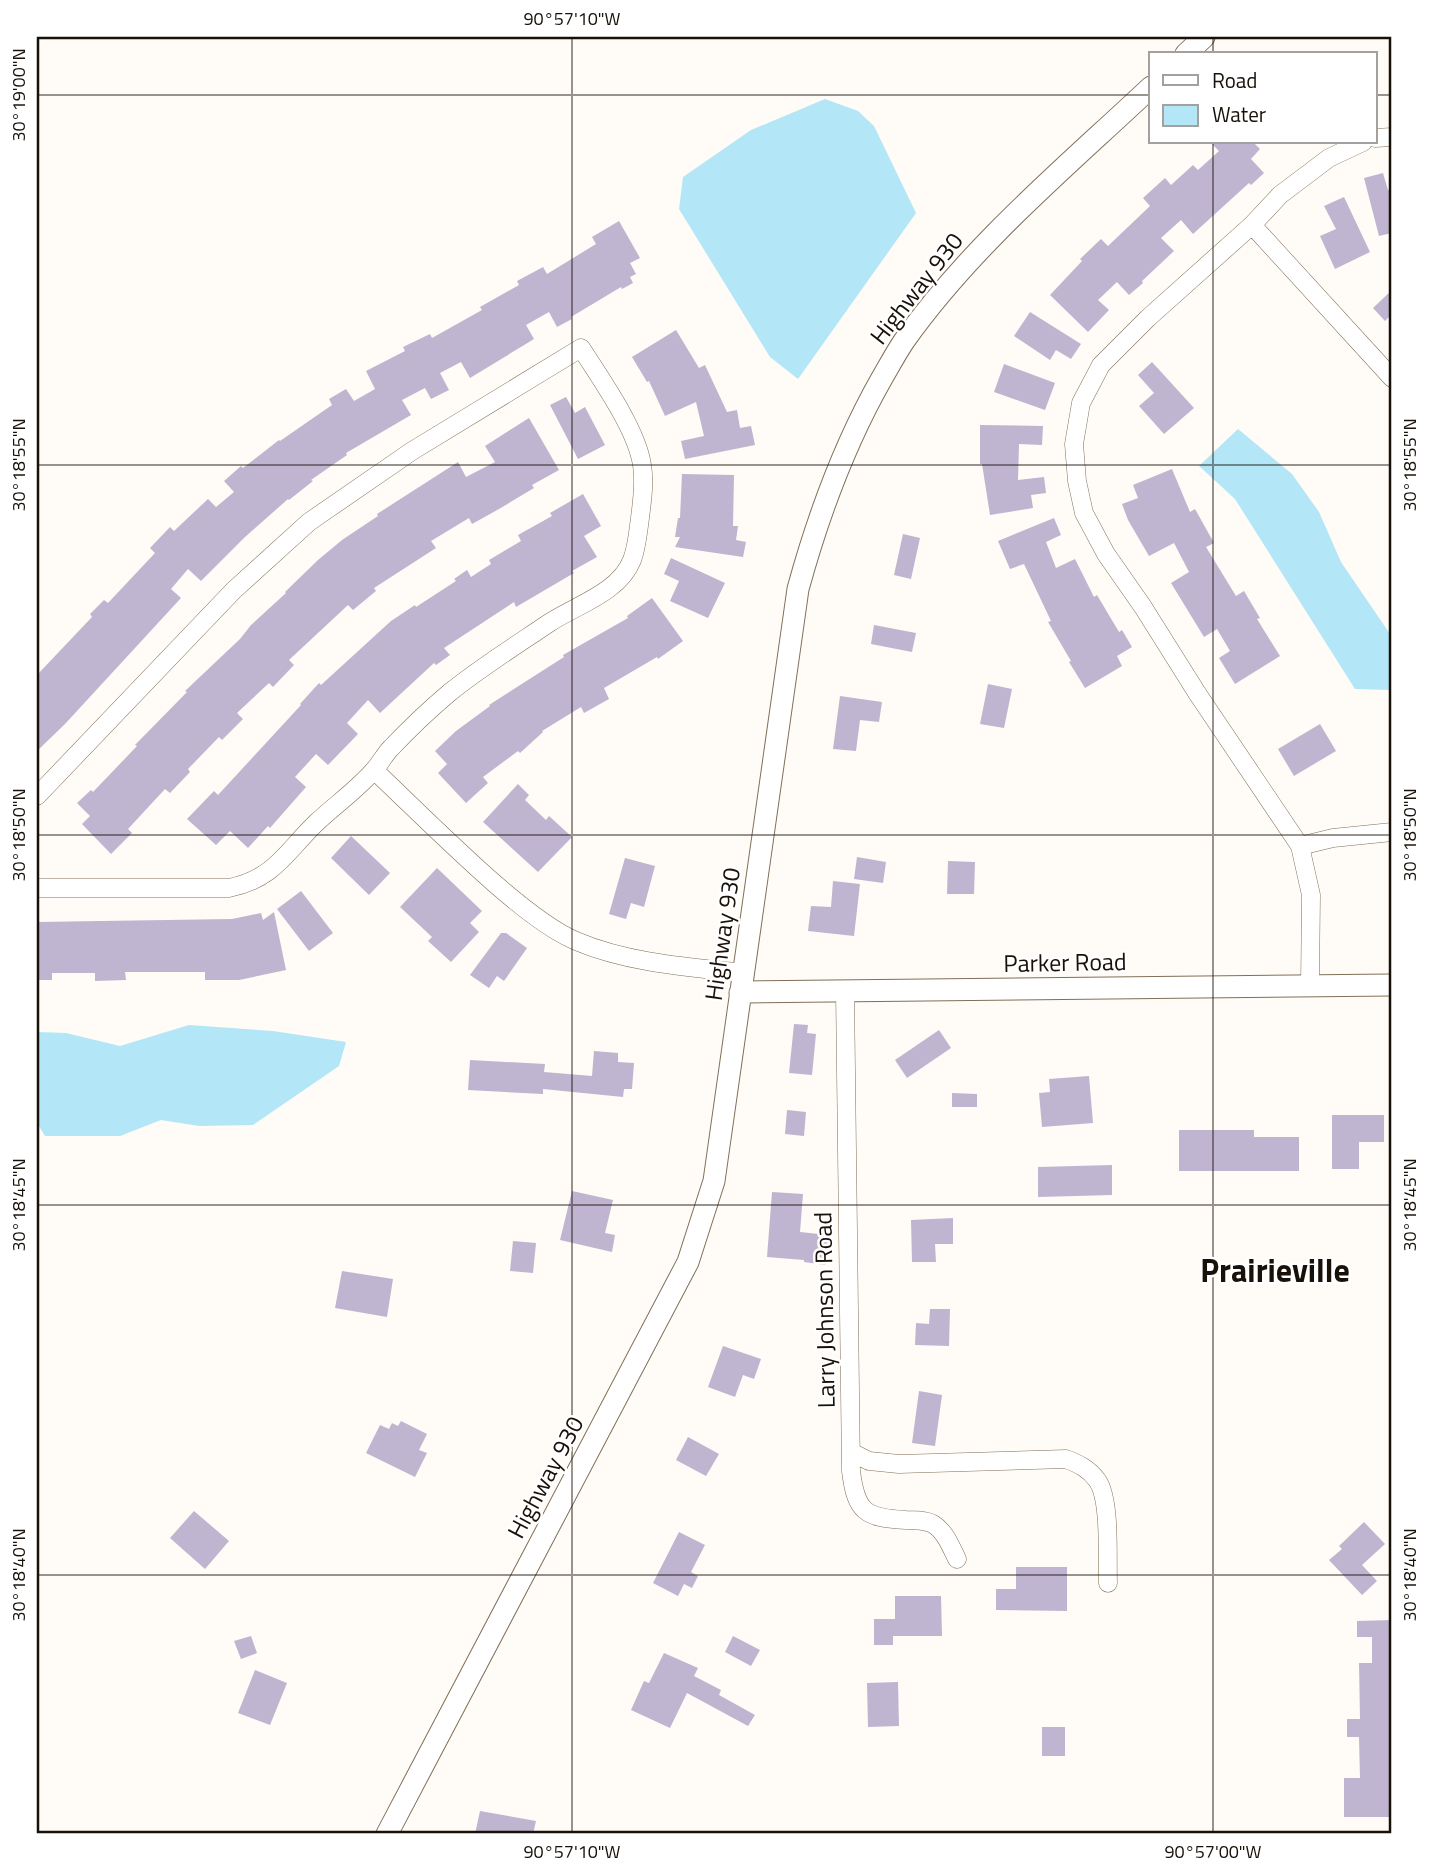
<svg xmlns="http://www.w3.org/2000/svg" width="1429" height="1871" viewBox="0 0 1429 1871" font-family="'Titillium Web',sans-serif">
<rect width="100%" height="100%" fill="#fffbf6"/>
<path fill="#b3e6f7" d="M825,99L858,111L874,126L916,213L798,379L770,357L679,209L683,177L751,130Z
M1238,429L1292,474L1319,512L1341,562L1392,637V690L1355,689L1235,499L1199,466Z
M189,1025L273,1031L346,1042L339,1066L253,1125L199,1126L161,1120L120,1136H45L37,1123V1032L66,1033L120,1046Z"/>
<path fill="#bfb5d0" d="M1210,142H1253L1260,149L1251,159L1264,173L1251,185L1249,183L1193,234L1181,220L1161,238L1174,251L1142,281L1143,283L1129,295L1117,282L1098,300L1109,310L1088,332L1050,295L1082,261L1080,259L1101,239L1108,246L1150,206L1143,198L1165,178L1171,185L1193,165L1198,170L1219,151Z
M1383,173L1388,190L1392,189V233L1379,236L1364,178Z
M1344,197L1370,252L1335,269L1320,236L1336,229L1324,206Z
M619,221L640,258L630,263L636,274L630,277L633,283L622,289L621,287L571,317L572,319L557,327L549,312L526,325L534,339L470,378L461,362L440,373L449,390L431,399L425,388L402,400L411,415L346,453L347,455L311,480L313,481L289,500L288,499L245,537L201,581L188,569L171,589L181,598L65,724L37,751V675L92,617L90,614L104,600L108,603L155,553L150,548L170,527L174,531L208,499L216,507L234,492L224,481L241,466L243,468L279,440L280,441L332,405L329,399L346,389L354,401L375,389L366,371L405,351L403,347L430,334L432,338L482,310L480,307L519,285L517,281L543,267L547,274L596,244L592,237Z
M1392,290V314L1385,321L1373,308Z
M1030,312L1081,344L1071,359L1056,350L1050,360L1014,336Z
M676,330L699,368L705,365L727,412L737,410L740,428L751,426L755,445L685,459L681,441L704,436L696,402L665,416L649,381L647,382L632,357Z
M1152,362L1194,408L1164,434L1139,406L1154,393L1138,375Z
M1004,364L1055,383L1045,410L994,392Z
M566,397L575,413L585,407L605,445L578,459L550,405Z
M529,418L559,470L532,485L534,488L499,509L472,524L469,518L431,541L436,548L374,588L376,591L353,610L348,605L289,660L294,665L273,687L269,683L237,713L243,719L222,740L219,737L188,769L190,772L170,793L165,789L128,829L132,833L111,854L82,824L90,816L77,803L91,790L93,792L137,746L135,745L187,692L185,691L240,639L251,625L286,593L285,592L318,560L342,540L378,516L377,514L458,462L466,477L495,462L485,446Z
M980,425L1043,426L1042,445L1019,444L1018,480L1044,477L1046,493L1031,495L1033,508L990,515L982,464H980Z
M1172,469L1190,512L1195,509L1214,543L1206,547L1236,596L1244,591L1260,618L1257,619L1280,656L1235,684L1219,658L1230,651L1217,629L1204,637L1171,583L1189,572L1174,543L1149,556L1128,520L1122,504L1138,498L1133,485Z
M682,474L734,475L733,526H738L736,540L746,542L743,557L675,547L680,537H675L678,518H680Z
M583,494L601,526L584,536L597,557L572,571L574,573L516,607L514,602L444,648L450,655L436,665L434,663L380,713L368,700L347,723L358,734L328,765L316,754L295,777L306,787L270,828L268,826L248,848L230,831L216,845L187,819L214,791L218,795L301,705L300,704L319,683L321,685L391,621L415,605L416,607L456,581L454,579L467,570L471,577L491,564L489,560L521,541L518,535L552,516L550,513Z
M1054,518L1061,535L1046,542L1056,568L1075,559L1094,597L1097,595L1119,632L1122,630L1132,647L1117,656L1122,666L1085,688L1069,662L1071,661L1048,622L1051,621L1024,564L1010,569L998,541Z
M903,534L920,538L911,579L894,575Z
M671,558L725,583L708,618L670,601L679,581L664,574Z
M652,598L683,641L658,659L657,657L604,688L609,699L584,713L581,707L542,731L543,732L520,753L518,751L483,777L488,783L466,803L438,773L447,764L435,751L456,731L490,706L489,705L564,657L563,655L628,618L627,616Z
M874,625L916,633L912,652L871,644Z
M988,684L1012,689L1004,728L980,724Z
M840,696L882,702L879,722L860,720L856,751L833,749Z
M1320,724L1336,751L1294,776L1278,749Z
M518,784L529,795L525,800L546,820L549,816L572,837L538,872L483,822Z
M351,836L390,873L369,895L331,858Z
M857,857L886,862L883,883L854,879Z
M625,858L655,866L644,907L631,903L626,919L609,914Z
M948,861L975,862L974,894H947Z
M437,868L482,911L470,923L479,932L451,962L428,941L432,937L400,907Z
M833,881L860,884L854,936L808,931L811,906L831,907Z
M301,891L333,933L309,951L277,909Z
M274,912L286,970L239,980H205V972H125L126,980L95,981V973H52V980H37V922L232,919L261,913L263,920Z
M501,933H506L527,948L504,981L497,976L489,988L470,975Z
M794,1024L808,1025L807,1033L816,1034L812,1075L789,1073Z
M939,1030L951,1048L907,1078L895,1060Z
M594,1051L618,1053V1062L634,1063L632,1089H624L623,1097L543,1089V1094L468,1090L470,1060L545,1064L544,1072L592,1076Z
M1089,1076L1093,1123L1042,1127L1039,1093L1050,1092L1049,1079Z
M952,1093L977,1094V1107H952Z
M787,1110L806,1112L804,1136L785,1134Z
M1332,1115H1384V1142H1359V1169H1332Z
M1179,1130H1254V1137H1299V1171H1179Z
M1112,1165V1195L1038,1197V1167Z
M572,1191L613,1200L605,1233L615,1235L612,1252L560,1240Z
M772,1192L803,1194L800,1232L828,1235L825,1265L804,1262V1260L767,1257Z
M953,1218V1244H935L936,1262H912L911,1220Z
M513,1241L536,1243L533,1273L510,1271Z
M342,1271L393,1279L387,1317L335,1308Z
M930,1309H950L949,1346L915,1345L916,1323L929,1324Z
M723,1346L761,1359L754,1379L743,1375L735,1397L708,1387Z
M919,1391L942,1395L935,1446L912,1443Z
M401,1421L427,1434L419,1450L427,1453L415,1477L366,1453L380,1425L389,1429L392,1423L398,1426Z
M688,1437L719,1454L706,1476L676,1460Z
M194,1511L229,1541L205,1569L170,1538Z
M1364,1522L1385,1544L1362,1565L1377,1581L1362,1595L1329,1560L1342,1549L1339,1546Z
M679,1532L705,1545L691,1572L698,1576L692,1588L684,1584L678,1596L653,1583Z
M1016,1567H1067V1611L996,1610V1589H1016Z
M895,1596H941L942,1636H893V1645H874V1619H895Z
M1392,1620V1762H1389L1390,1801H1392V1817H1344V1778H1360L1359,1737H1347V1719H1360L1359,1663H1372V1637H1357V1621Z
M251,1636L257,1653L241,1659L234,1641Z
M733,1636L760,1650L751,1666L725,1652Z
M664,1653L698,1668L694,1676L721,1690L719,1695L755,1715L748,1726L687,1693L670,1728L631,1710L644,1681L649,1683Z
M255,1670L287,1683L270,1725L238,1713Z
M898,1682L899,1726L868,1727L867,1683Z
M1042,1727H1065V1756H1042Z
M480,1811L536,1821L533,1834H475Z"/>
<g fill="none" stroke-linecap="round" stroke-linejoin="round">
<defs>
<path id="minor" d="M1375,138L1392,137
M1252,225L1280,195L1329,158L1363,142
M374,770C414,808 453,847 494,883C517,903 548,929 576,941C628,963 687,967 743,973
M37,796L234,590L309,522L412,451L581,348C601,379 637,430 642,465C645,483 642,501 640,518C638,532 637,547 632,560C619,593 576,605 549,623C515,646 480,668 449,693C429,710 409,729 391,748C385,754 381,762 375,769C358,789 335,805 316,823C286,852 274,879 229,888H37
M1300,846L1333,838L1392,832
M1310,986L1311,895L1300,846L1197,693L1143,607L1106,554L1084,513L1077,481L1074,444L1081,403L1101,365L1148,318L1252,225L1392,378
M845,991L851,1471C856,1512 865,1518 906,1520C915,1520 925,1520 933,1524C945,1531 951,1547 957,1559
M851,1452L869,1461L899,1464L1066,1459C1079,1464 1089,1469 1097,1480C1111,1499 1107,1558 1108,1583"/>
<path id="tertiary" d="M1186,54L1204,37
M740,993L743,992L1392,985
M387,1834L688,1262L714,1181L798,589C818,516 845,443 882,378C889,366 896,353 904,341C972,245 1065,168 1151,87"/>
</defs>
<use href="#minor" stroke="#806f59" stroke-width="19"/>
<use href="#tertiary" stroke="#806f59" stroke-width="23"/>
<use href="#minor" stroke="#fff" stroke-width="18"/>
<use href="#tertiary" stroke="#fff" stroke-width="21"/>
</g>
<path fill="none" stroke="#181109" stroke-width="2" stroke-opacity="0.45" d="M572,37V1834M1213,37V54M37,95H1151M1375,95H1392M1213,142V1834M37,465H1392M37,835H1392M37,1205H1392M37,1575H1392"/>
<g text-anchor="middle" dominant-baseline="central" stroke-width="5" stroke-linejoin="round" paint-order="stroke">
<g font-size="24" fill="#181109" stroke="#fff">
<text transform="translate(916 288) rotate(-52)">Highway 930</text>
<text transform="translate(722 934) rotate(-82)">Highway 930</text>
<text transform="translate(1065 962) rotate(-1)">Parker Road</text>
<text transform="translate(824 1310) rotate(-91)">Larry Johnson Road</text>
<text transform="translate(545 1477) rotate(-62)">Highway 930</text>
</g>
<g font-size="32" font-weight="bold" fill="#181109" stroke="#fff">
<text x="1275" y="1270">Prairieville</text>
</g>
</g>
<rect width="1429" height="1871" fill="none" stroke="#ffffff" stroke-width="77"/>
<rect x="1149" y="52" width="228" height="91" fill="#ffffff" stroke="#a3a09d" stroke-width="2"/>
<rect x="1163" y="75" width="35" height="10" fill="#ffffff" stroke="#a3a09d" stroke-width="2"/>
<text x="1212" y="88" font-size="21" fill="#181109">Road</text>
<rect x="1163" y="105" width="35" height="21" fill="#b3e6f7" stroke="#a3a09d" stroke-width="2"/>
<text x="1212" y="122" font-size="21" fill="#181109">Water</text>
<rect x="38" y="38" width="1352" height="1794" fill="none" stroke="#181109" stroke-width="2.5"/>
<g font-size="18" text-anchor="middle" fill="#181109">
<text x="572" y="25">90°57'10"W</text>
<text transform="translate(19 95) rotate(-90)" y="6">30°19'00"N</text>
<text transform="translate(19 465) rotate(-90)" y="6">30°18'55"N</text>
<text transform="translate(1410 465) rotate(-90)" y="6">30°18'55"N</text>
<text transform="translate(19 835) rotate(-90)" y="6">30°18'50"N</text>
<text transform="translate(1410 835) rotate(-90)" y="6">30°18'50"N</text>
<text transform="translate(19 1205) rotate(-90)" y="6">30°18'45"N</text>
<text transform="translate(1410 1205) rotate(-90)" y="6">30°18'45"N</text>
<text transform="translate(19 1575) rotate(-90)" y="6">30°18'40"N</text>
<text transform="translate(1410 1575) rotate(-90)" y="6">30°18'40"N</text>
<text x="572" y="1858">90°57'10"W</text>
<text x="1213" y="1858">90°57'00"W</text>
</g>
</svg>
